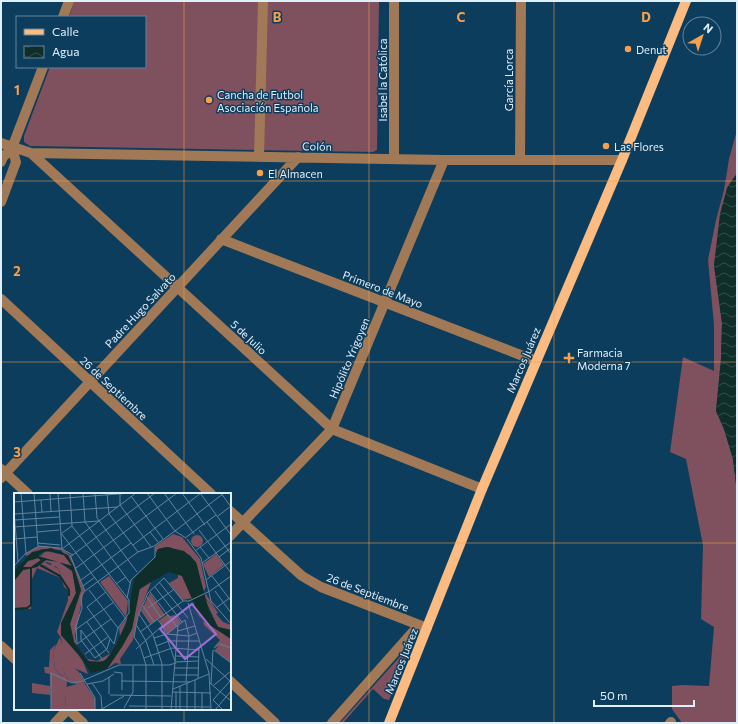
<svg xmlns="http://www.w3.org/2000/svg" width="738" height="724" viewBox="0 0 738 724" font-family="Commissioner,sans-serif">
<defs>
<pattern id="water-waves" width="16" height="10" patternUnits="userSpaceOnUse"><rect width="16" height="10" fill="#0f2e2a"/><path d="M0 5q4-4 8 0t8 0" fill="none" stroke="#324d4a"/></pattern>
</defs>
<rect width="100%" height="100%" fill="#0d3d5c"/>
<path fill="#7f505d" d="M74,1H379L377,150L373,152L30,146L24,142V136L50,67H145V17H69Z
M737,130V173L727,188L714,265L722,323L721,359L716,411L724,429L733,459L737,492V723H682L672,709V686L682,685L709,686L714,627L701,619L703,545L686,459L670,452L683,357L714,371V325L708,260L716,220L724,190L729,159Z
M405,651H407L408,654L389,700L384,699L373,689L343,723H340Z"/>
<path fill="url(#water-waves)" d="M737,173V492L733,459L724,429L716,411L721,359L722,323L714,265L720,214L727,188Z"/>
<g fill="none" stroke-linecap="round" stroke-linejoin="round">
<path stroke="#a17956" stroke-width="10" d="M63,17L69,1
M1,143L31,153L444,160H622
M31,153L332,429L482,489
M259,157L263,1
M394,159V1
M520,160L521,1
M1,162L3,157L12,148L43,67
M1,202L16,162L12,148
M221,239L536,361
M1,299L211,494
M1,469L28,494
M1,478L298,157
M230,511L302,576L321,587L427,628
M230,536L332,429L444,160
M1,646L15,659
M230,681L275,723
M68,709L83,723
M55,723L68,709
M332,723L419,625
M670,723L671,722"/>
<path stroke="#fcbb81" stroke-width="10" d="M389,723L482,489L622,160L686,1"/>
</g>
<path fill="none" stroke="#f8a04b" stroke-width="1" stroke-opacity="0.55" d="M184,1V494M369,1V723M554,1V723M1,181H737M1,362H737M1,543H15M230,543H737M184,709V723"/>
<g fill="#f8a04b" stroke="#0d3d5c" stroke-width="1.5">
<circle cx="628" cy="49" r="4"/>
<circle cx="209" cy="100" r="4"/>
<circle cx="606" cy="146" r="4"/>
<circle cx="260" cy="173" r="4"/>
<path d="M567 352h4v4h4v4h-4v4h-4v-4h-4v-4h4z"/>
</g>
<g text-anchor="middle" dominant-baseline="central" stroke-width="3" stroke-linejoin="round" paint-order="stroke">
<g font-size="11" fill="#e1effb" stroke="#0d3d5c" text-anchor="start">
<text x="636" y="49">Denut</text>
<text x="217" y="94">Cancha de Futbol<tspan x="217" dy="13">Asociación Española</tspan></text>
<text x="614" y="146">Las Flores</text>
<text x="268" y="173">El Almacen</text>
<text x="577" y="352">Farmacia<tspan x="577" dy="13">Moderna 7</tspan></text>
</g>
<g font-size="11" fill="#e1effb" stroke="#0d3d5c">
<text transform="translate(382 80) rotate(-90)">Isabel la Católica</text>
<text transform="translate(508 80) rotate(-90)">García Lorca</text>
<text transform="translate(317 146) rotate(1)">Colón</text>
<text transform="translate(383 289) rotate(21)">Primero de Mayo</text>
<text transform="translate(140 310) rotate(-47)">Padre Hugo Salvato</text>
<text transform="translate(249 337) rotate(43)">5 de Julio</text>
<text transform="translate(349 358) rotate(-67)">Hipólito Yrigoyen</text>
<text transform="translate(523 360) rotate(-67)">Marcos Juárez</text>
<text transform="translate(114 388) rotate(43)">26 de Septiembre</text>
<text transform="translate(368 592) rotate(21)">26 de Septiembre</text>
<text transform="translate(401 661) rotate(-68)">Marcos Juárez</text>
</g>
</g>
<g transform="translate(14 493)">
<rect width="217" height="217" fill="#0d3d5c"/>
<path d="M177 48a6 6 0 1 1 12 0a6 6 0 1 1-12 0ZM202,61L210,72L195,84L189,71ZM30,69L45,76L47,85L32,73L26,72ZM158,79L165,81L168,83L179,105L168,107L155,90L164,85V81ZM95,83L114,108L112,124L86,89ZM136,100L151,122L136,131L127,118ZM180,108L184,120L191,129L213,143L208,151L200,154L206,147L190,132L189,127L185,123L181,115V112H178ZM154,121L156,123L161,122L167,129L153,141L145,127ZM46,144L52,168L65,179L70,188L61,189L54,186L51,180L48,183L41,176L39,159ZM70,189L81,206V217H51L52,194ZM18,190L36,193V202L18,200Z" fill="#7f505d"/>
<path d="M32,58L50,62L58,73L25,64ZM24,65L27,67L17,74H9L14,68ZM32,67L45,69L59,79L62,100L47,137L48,143L68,166L74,181L55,173L49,163L47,145L43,139L54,107V97L50,94L45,76L41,73L38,76L36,73L38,71L33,69L26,72L33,74L47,85L23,75L18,86L17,116L0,115V88L9,77L23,74ZM137,89L124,123L119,147L106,166L107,171L101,170L93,176L118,136L125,97ZM42,151L39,159L41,176L48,183L51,180L54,186L70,189L63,191L53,188L51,217H37L36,181L31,180L30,174H35L36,157Z" fill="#7f505d"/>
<path d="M159,41L168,44L186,66L192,94L189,100L183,72L176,62L155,54L144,56L142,60L141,53ZM25,53L46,55L55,61L57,65L70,97L61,143L63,153L74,166L83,168L97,160L106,143L105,135L116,120L102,152L92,167L80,170L75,168L60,149L56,131L67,97L59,72L47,57L28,56L12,63L11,61ZM192,101L204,120L202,121L209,129L217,132V137L204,134L190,104L201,118L190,103ZM213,143L217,146V170L201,157Z" fill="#7f505d"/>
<path d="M152,54L170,58L182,69L195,118L204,134L217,137V146L191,129L184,120L168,83L155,79L126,95L118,136L108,154L93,176L77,180L64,161L47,142V130L62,100L58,77L45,69L32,67L23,74L9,77L0,88V78L18,59L37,55L54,62L59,72L67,97L56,131L60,149L74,168L89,169L96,162L112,132L120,86L141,64L144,56ZM36,58L50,62L58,73L24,63L28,59ZM24,65L27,67L17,74H9L14,68Z" fill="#0f2e2a" fill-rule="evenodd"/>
<path fill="none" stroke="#0f2e2a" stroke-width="2" d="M26,72L46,83L55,97V103M0,116L13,115L17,112V75"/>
<path fill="none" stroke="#62849c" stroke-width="1" d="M7,0L12,60M20,0L24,53M36,0L37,19M44,0L48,56M56,0L58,33L115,107V120L104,135L100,151L73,114L92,99M69,0L71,29L116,90M81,0L83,25M93,0L95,21L124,59M106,0V12L137,54M133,0L161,38L210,0M150,0L180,41M168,0L191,32M186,0L217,42M207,0L217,14M117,3L149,46M27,7L28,19M0,9L117,0M0,17L4,69M0,21L104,14M204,23L217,13M83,25L123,79M1,27L45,24M193,29L217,61M0,34L85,28M185,37L217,80M23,39L45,37M136,39L144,49M47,40L112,126M48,40L58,33M171,45L202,22M0,46L23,44M173,46L187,65L197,108L217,131M23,50L46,52M119,52L187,0M140,53L161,38L172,45M186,54L195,65M48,56L122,0M181,58L217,31M56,62L71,98M56,64L141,0M205,64L217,55M188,70L217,49M0,73L11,61L25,53L46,55L59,62M62,75L163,0M198,83L217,108M67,87L117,50M192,87L217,68M145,89L174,125M102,91L112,84M69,93L81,84M141,94L168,129M75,97L104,135M71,98L67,103L68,115L62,133L63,151L97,126M71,98L124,59L140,53M201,98L217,120M136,99L163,134M133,104L147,125M113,105L117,87L141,64V54M175,108L196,98L217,83M174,110L195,180L197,217M129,113L140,129M134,115L159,97M202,115L217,104M125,121L139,142L148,171V217M144,127L149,134L161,168M171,127L175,143L172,189M73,129L95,160M123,133L132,148L140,172M61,137L100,109M67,137V147L81,165L93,156L96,146M67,137L88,166M164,138L181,133M126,139L169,108H175M153,141L175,143L183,140M140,145L153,141L171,127M142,153L155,148H185M200,155L206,151L217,155M122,156L149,132M200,157L217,170M71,161L95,143M162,163L185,164M130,165L158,155L185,157M192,166L217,189M161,169L184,168M161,175H184M100,179L108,180V197M66,180L81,205V217M161,182H184M95,184V201M184,186L185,156M70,187L105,172H155L162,170M107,188L176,189M78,190L87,203L88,216M196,190L217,208M73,191L89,188L100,181M197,191L199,157M200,192L217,178M159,196L195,181M158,199L197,200M96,202L157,203M199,207L216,188M199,207L209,217M115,213L196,214M110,215L119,199V173M88,216L110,203M37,217V180L58,190L71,188M132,217V172L126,153L120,144L124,123L134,100L150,85L169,108M157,217L164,132M162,217V199M166,217V193M173,217V190M181,217V187M188,217V199M201,217L217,198"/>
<path fill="#9f70d4" fill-opacity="0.15" stroke="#9f70d4" stroke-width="2" d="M178,111L202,141L171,166L146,136Z"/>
<rect width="217" height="217" fill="none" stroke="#e1effb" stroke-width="2"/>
</g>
<g font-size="13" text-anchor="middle" font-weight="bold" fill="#f8a04b" stroke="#0d3d5c" stroke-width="3" stroke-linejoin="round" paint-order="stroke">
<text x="277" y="22">B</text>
<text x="461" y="22">C</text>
<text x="646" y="22">D</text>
<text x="17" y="95">1</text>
<text x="17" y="276">2</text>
<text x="17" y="457">3</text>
</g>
<rect width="738" height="724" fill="none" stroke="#e1effb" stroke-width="4"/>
<rect x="16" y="16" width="130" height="52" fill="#0d3d5c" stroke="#62849c"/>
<rect x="24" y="29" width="20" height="6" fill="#fcbb81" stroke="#62849c"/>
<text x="52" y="36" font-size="12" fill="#e1effb">Calle</text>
<rect x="24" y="46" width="20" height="12" fill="url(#water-waves)" stroke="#62849c"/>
<text x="52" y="56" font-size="12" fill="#e1effb">Agua</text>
<g transform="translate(702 36) rotate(39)"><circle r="19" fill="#0d3d5c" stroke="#62849c"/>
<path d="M0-3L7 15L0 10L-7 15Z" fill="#f8a04b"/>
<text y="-6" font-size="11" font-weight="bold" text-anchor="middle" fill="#e1effb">N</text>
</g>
<path d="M594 700v6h100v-6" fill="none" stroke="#e1effb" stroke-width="2"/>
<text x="600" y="700" font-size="12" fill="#e1effb" stroke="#0d3d5c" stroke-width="3" paint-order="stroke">50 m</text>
</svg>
